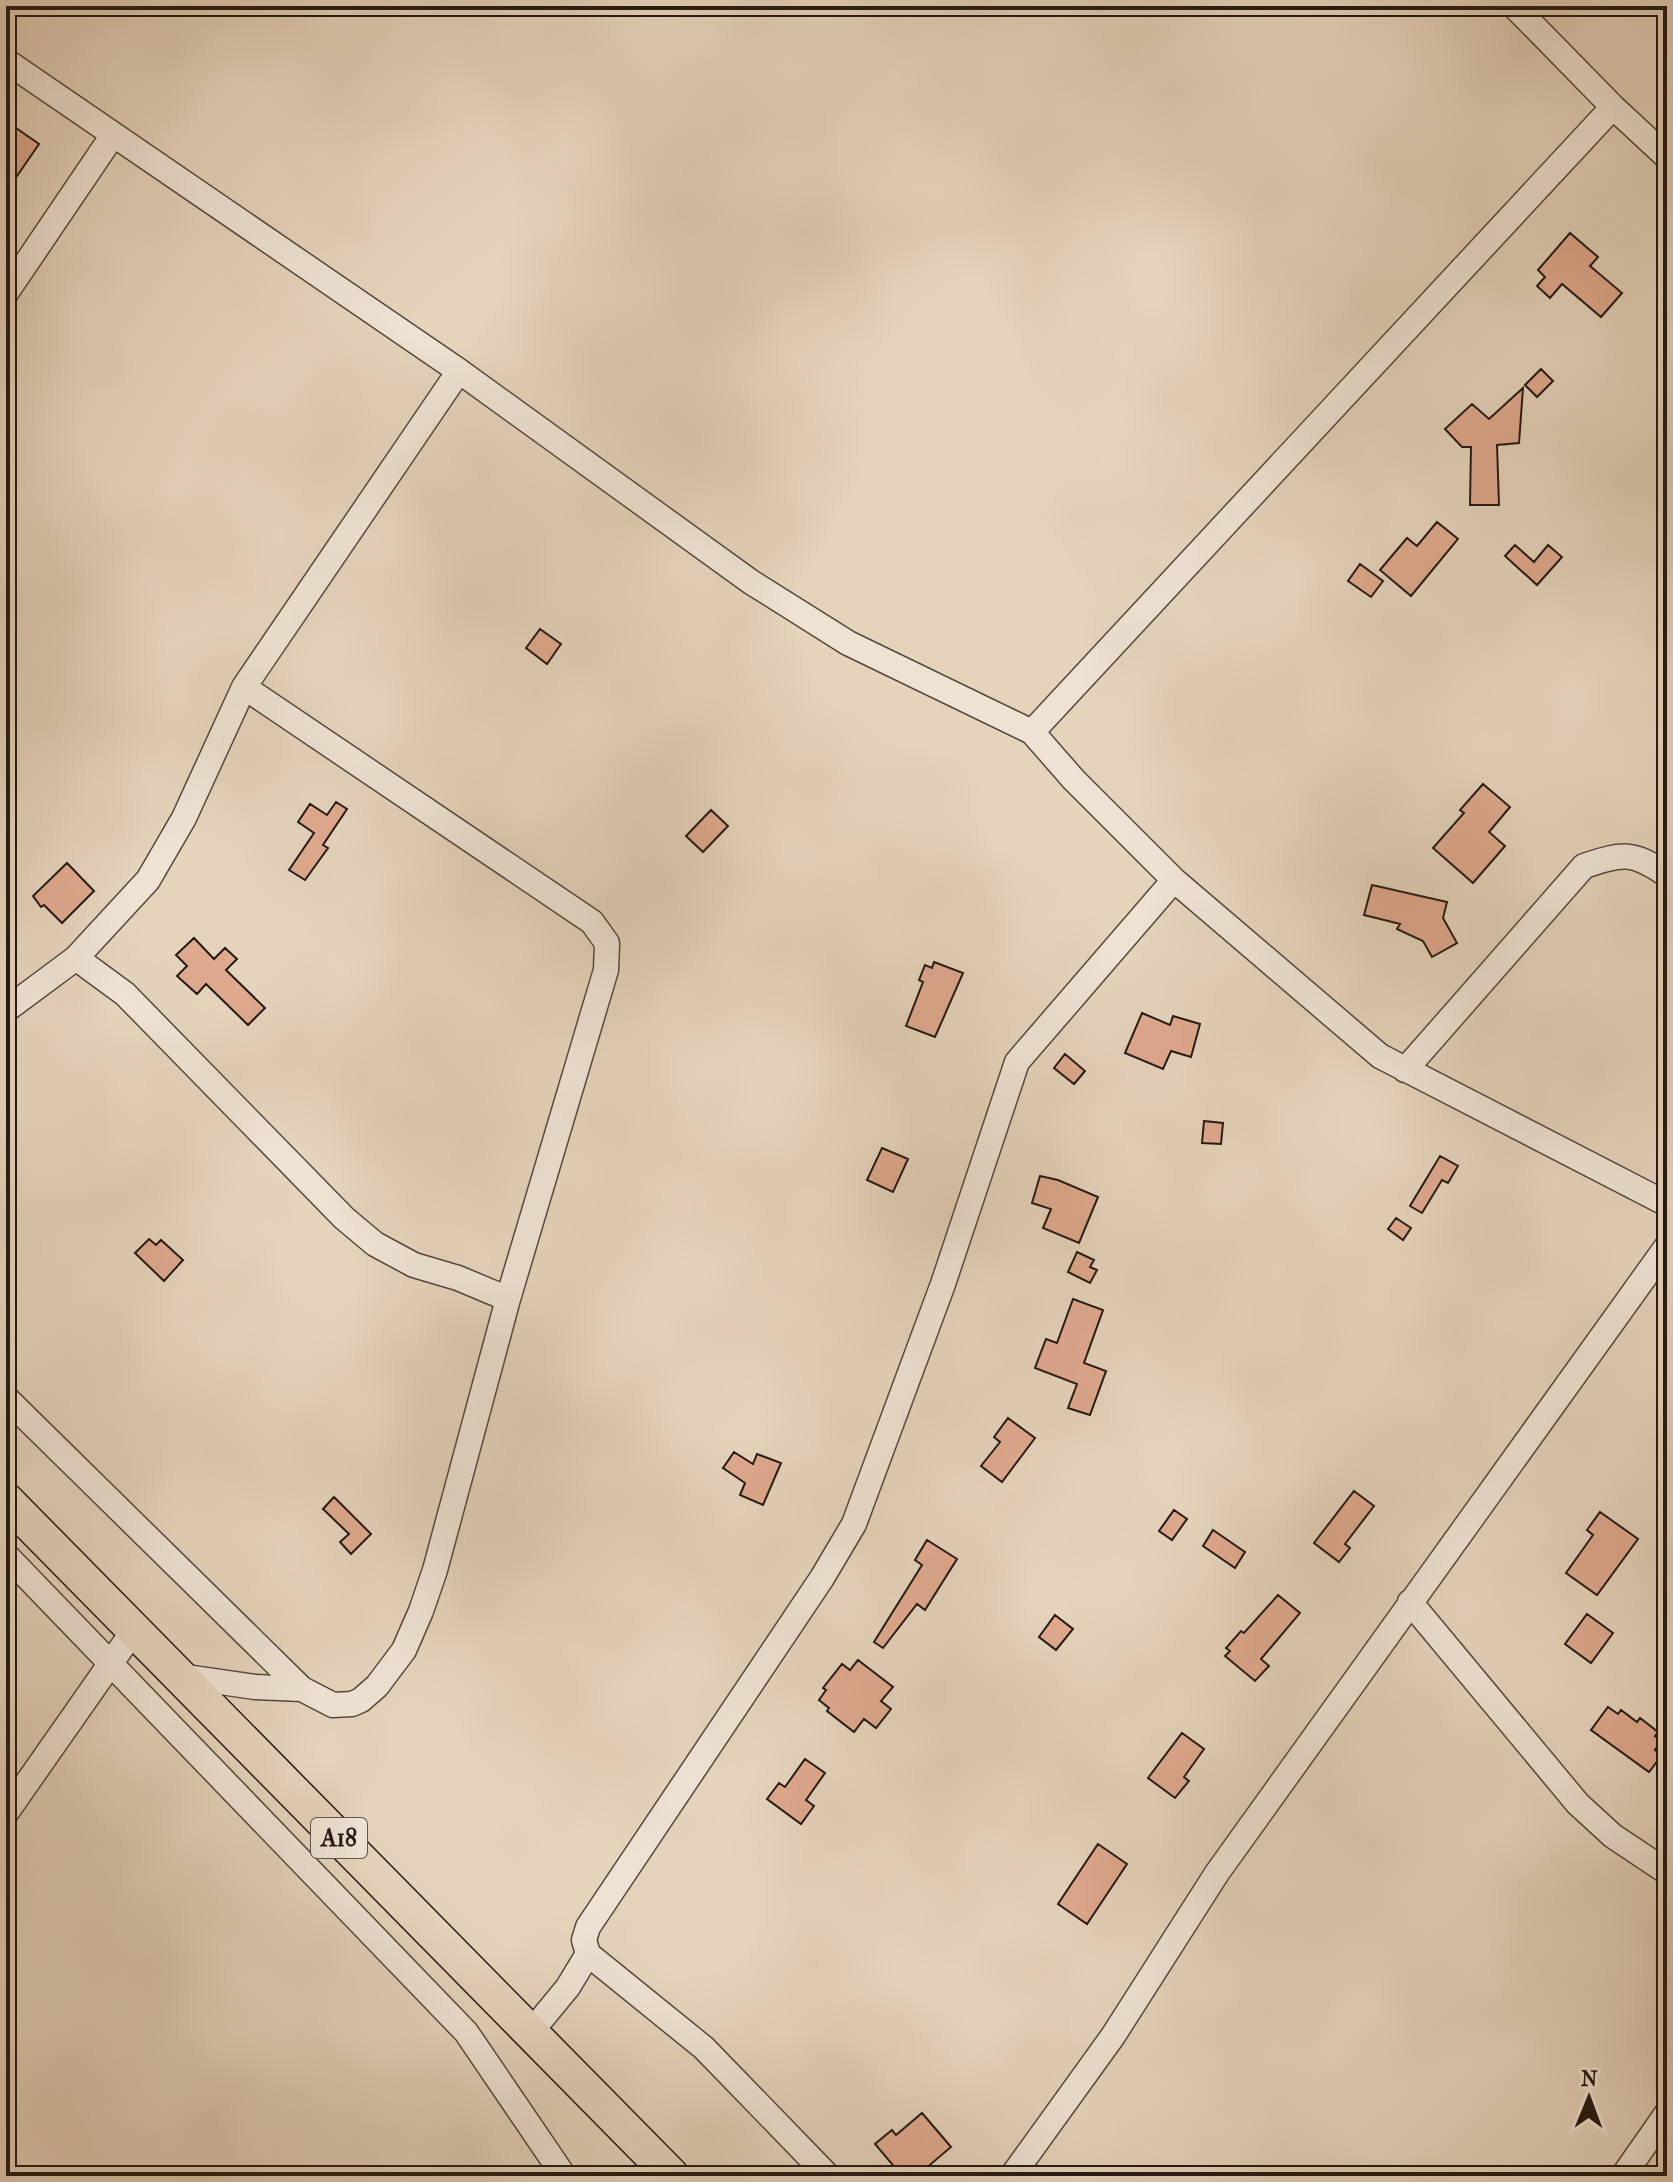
<svg xmlns="http://www.w3.org/2000/svg" width="1673" height="2182" viewBox="0 0 1673 2182" font-family="'IM FELL French Canon',serif">
<rect width="100%" height="100%" fill="#e5d3bc"/>
<filter id="stains"><feTurbulence type="fractalNoise" baseFrequency=".0025" numOctaves="4"/><feColorMatrix values="0 0 0 0 .2 0 0 0 0 .09 0 0 0 0 .02 0 0 0 .5 -.17"/></filter>
<radialGradient id="worn" r=".72"><stop offset=".6" stop-color="#630" stop-opacity="0"/><stop offset="1" stop-color="#630" stop-opacity=".3"/></radialGradient>
<path fill="#dfa98e" stroke="#241912" stroke-width="2" d="M6,121L39,144L6,192Z
M1570,233L1598,257L1590,266L1622,293L1601,317L1562,284L1550,298L1537,286L1545,277L1538,270Z
M1541,369L1553,381L1537,397L1525,385Z
M1523,388L1519,443L1497,445L1499,505H1470L1471,447H1462L1445,429L1472,404L1489,419Z
M1437,522L1458,539L1411,596L1380,570L1407,538L1417,546Z
M1515,545L1534,562L1548,545L1562,557L1537,585L1505,556Z
M1360,564L1383,581L1371,597L1348,581Z
M540,629L561,644L547,664L526,648Z
M1483,784L1510,807L1489,832L1505,846L1473,883L1433,848L1464,813L1460,810Z
M336,802L347,809L323,845L328,848L305,880L289,870L314,833L298,822L310,804L327,815Z
M711,810L728,826L703,852L686,836Z
M67,863L94,891L62,923L44,905L41,907L33,896Z
M1372,885L1447,902L1443,918L1457,943L1432,957L1423,941L1397,929L1400,924L1364,915Z
M194,938L214,959L225,948L237,959L226,970L265,1008L248,1025L206,984L197,994L177,976L187,966L176,955Z
M934,962L963,973L935,1037L906,1026L923,982L919,980L925,965L932,968Z
M1142,1013L1170,1025L1173,1016L1200,1024L1191,1057L1171,1051L1163,1069L1125,1053Z
M1065,1054L1085,1071L1074,1084L1054,1068Z
M1204,1121L1223,1123L1221,1144L1202,1143Z
M882,1148L908,1159L893,1192L867,1180Z
M1440,1156L1458,1166L1448,1183L1442,1180L1422,1213L1410,1206Z
M1040,1176L1058,1180L1098,1197L1079,1243L1043,1228L1051,1209L1032,1203Z
M1396,1218L1411,1228L1403,1240L1388,1229Z
M149,1239L156,1245L161,1240L183,1260L164,1281L135,1253Z
M1077,1252L1094,1260L1090,1267L1097,1270L1090,1283L1068,1272Z
M1073,1299L1103,1310L1084,1363L1106,1371L1090,1415L1068,1408L1077,1384L1035,1368L1046,1339L1057,1343Z
M1008,1418L1035,1438L1002,1482L981,1466L1000,1442L994,1437Z
M734,1452L753,1464L757,1454L781,1463L763,1505L740,1495L745,1483L723,1468Z
M1354,1491L1374,1506L1345,1544L1350,1548L1339,1562L1314,1543Z
M334,1497L371,1534L351,1554L340,1542L349,1534L323,1509Z
M1174,1510L1187,1519L1172,1540L1159,1531Z
M1600,1512L1638,1539L1597,1595L1566,1573L1593,1535L1587,1530Z
M1213,1530L1245,1552L1235,1568L1203,1546Z
M927,1540L957,1559L925,1610L917,1604L883,1648L874,1642L922,1565L915,1560Z
M1278,1595L1300,1613L1261,1659L1269,1666L1255,1681L1225,1656L1230,1651L1226,1648L1241,1631L1244,1633Z
M1587,1614L1613,1633L1591,1663L1565,1644Z
M1055,1615L1073,1629L1056,1650L1039,1637Z
M858,1660L893,1687L881,1701L891,1709L876,1728L864,1719L854,1732L827,1711L829,1708L819,1700L826,1690L823,1688L842,1664L850,1670Z
M1608,1707L1618,1714L1621,1710L1637,1722L1640,1718L1658,1732L1655,1736L1661,1741L1655,1750L1662,1755L1649,1772L1591,1730Z
M1182,1733L1204,1749L1184,1777L1189,1781L1175,1798L1148,1778Z
M805,1759L825,1773L806,1800L814,1806L801,1824L767,1799L779,1783L785,1787Z
M1098,1844L1127,1864L1087,1924L1058,1904Z
M922,2113L951,2147L925,2169L931,2176H902L875,2144L892,2130L896,2135Z"/>
<g fill="none" stroke-linecap="round" stroke-linejoin="round">
<defs>
<path id="minor" d="M1514,6L1613,107L1667,157
M6,61L459,371L751,582L848,643L1032,732L1613,107
M6,293L113,135
M1032,732L1074,780L1174,880L1380,1056L1667,1204
M76,958L125,994L344,1218L375,1244L414,1265L458,1278L508,1299
M6,1010L76,958L148,880L184,818L244,687L459,371
M1405,1070L1584,866C1624,853 1632,851 1667,875
M6,1398L302,1689L333,1705L352,1704L361,1700L377,1686L404,1650L421,1611L435,1570L508,1299L606,970L607,943L592,922L244,687
M6,1555L466,2032L564,2176
M1410,1602L1578,1804L1613,1836L1667,1872
M179,1676L255,1687L302,1689
M6,1813L134,1630
M588,1954L704,2048L828,2176
M531,2032L568,1987L588,1954L584,1940L588,1927L822,1578L854,1524L943,1284L1017,1062L1174,880
M1012,2176L1113,2036L1217,1873L1667,1246
M1623,2176L1667,2113"/>
<path id="highway" d="M6,1500L672,2176"/>
</defs>
<use href="#minor" stroke="#54483c" stroke-width="27"/>
<use href="#highway" stroke="#241912" stroke-width="37"/>
<use href="#minor" stroke="#eee2d3" stroke-width="24"/>
<use href="#highway" stroke="#e5d3bc" stroke-width="34"/>
</g>
<g text-anchor="middle" dominant-baseline="central" stroke-width="6" stroke-linejoin="round" paint-order="stroke">
<rect fill="#eee2d3" stroke="#61554c" stroke-width="2" x="311" y="1818" width="56" height="40" rx="6"/>
<g font-size="24" font-weight="bold" fill="#241912">
<text x="339" y="1838">A18</text>
</g>
</g>
<rect width="1673" height="2182" fill="none" stroke="#e5d3bc" stroke-width="32"/>
<rect x="8" y="8" width="1657" height="2166" fill="none" stroke="#241912" stroke-width="4"/>
<rect x="16" y="16" width="1641" height="2150" fill="none" stroke="#241912" stroke-width="2"/>
<g transform="translate(1589 2098) rotate(1)" stroke="#eee2d3" stroke-width="6" paint-order="stroke">
<path d="M0-6L14 30L0 20L-14 30Z" fill="#241912"/>
<text y="-12" font-size="22" font-weight="bold" text-anchor="middle" fill="#241912">N</text>
</g>
<rect width="100%" height="100%" filter="url(#stains)"/>
<rect width="100%" height="100%" fill="url(#worn)"/>
</svg>
